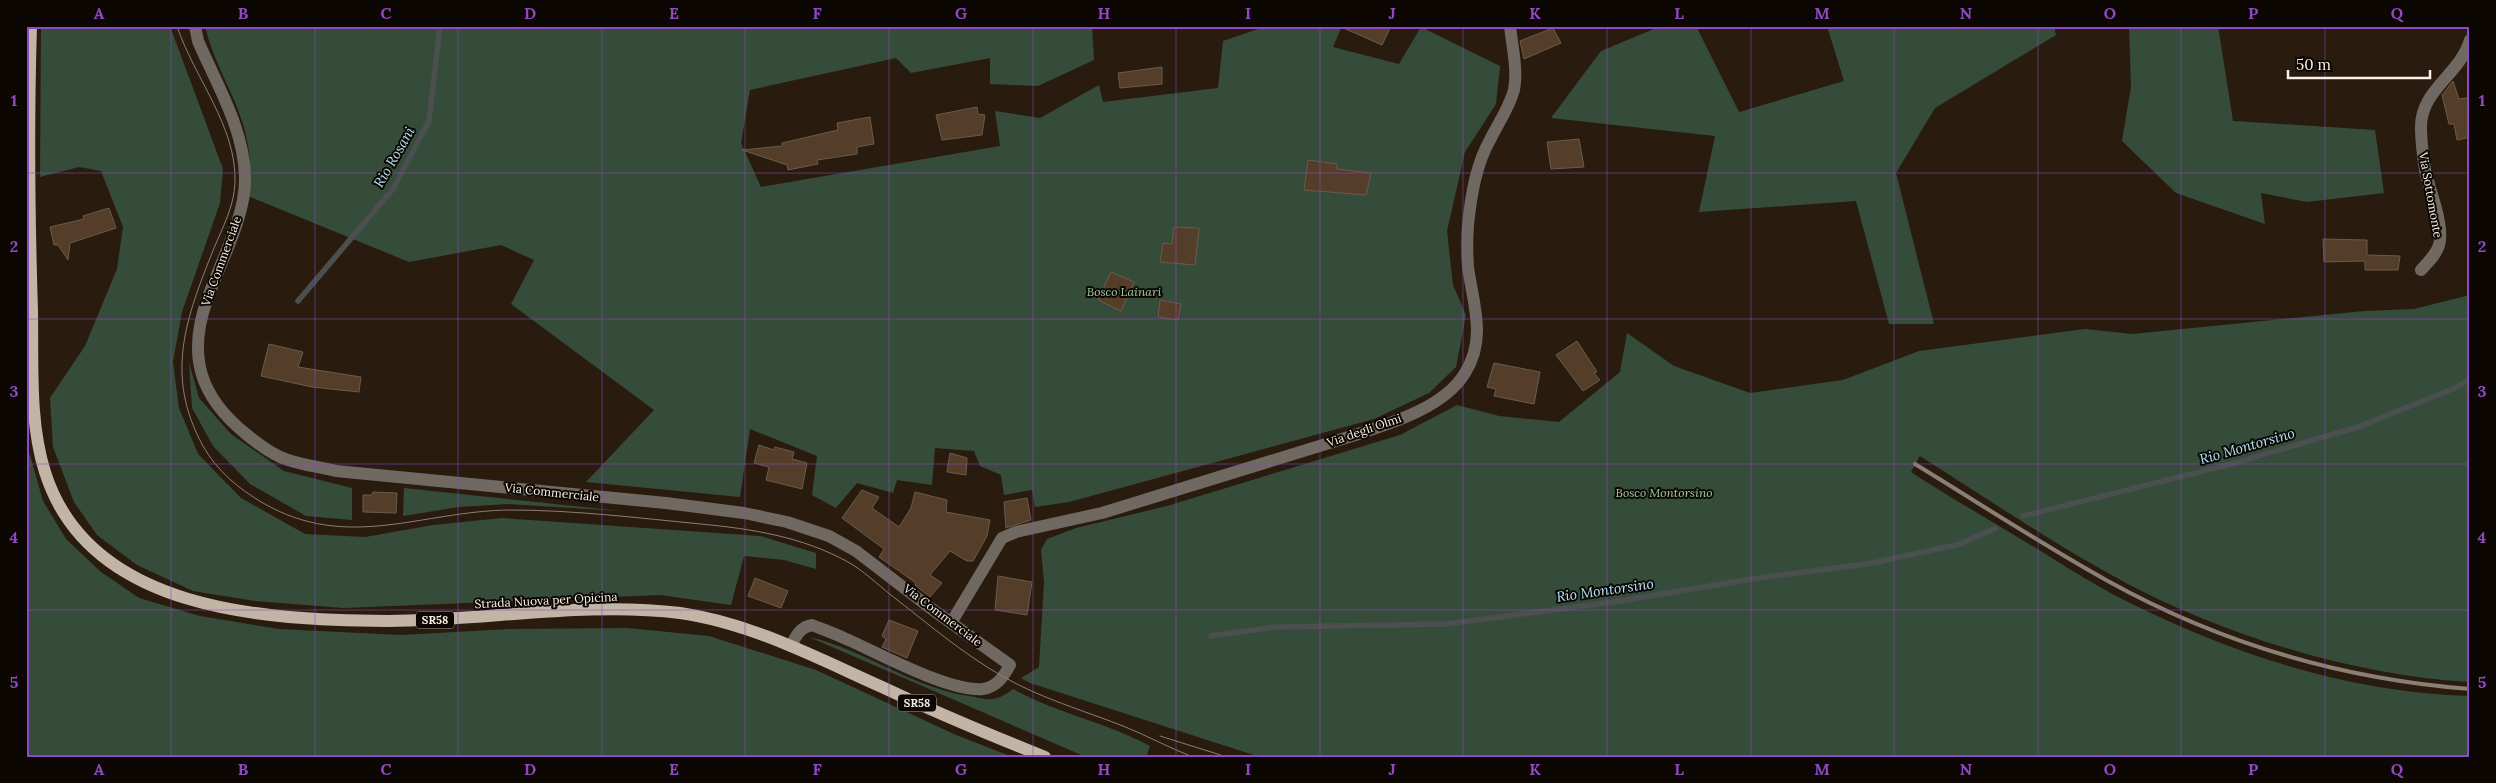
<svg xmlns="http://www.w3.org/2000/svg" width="2496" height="783" viewBox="0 0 2496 783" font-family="Lora,serif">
<rect width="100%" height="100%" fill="#291c0f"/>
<path fill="#364c3b" d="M41,26H170L223,169L220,203L182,312L173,362L179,408L198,454L241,498L305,534L365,537L433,525L502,518L760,536L816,553V569L784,560L744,556L731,605L660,595L344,608L255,601L193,591L137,565L97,535L74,502L53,447L50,398L85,346L117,269L123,227L101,171L79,167L40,177Z
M205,26H1092L1094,60L1038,86L990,84V58L911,73L896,58L750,90L741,143L761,187L1000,146L995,111L1040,118L1099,85L1103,102L1218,88L1223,41L1267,26H1342L1333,47L1399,64L1421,27L1500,66L1496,104L1465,152L1447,231L1453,285L1466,315L1456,367L1429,393L1374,419L1069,502L1035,507L1032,490L1004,495L1001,475L980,466L974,451L935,448L932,485L897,480L893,493L857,483L836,508L812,495L817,456L750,429L740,497L586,482L654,410L511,304L534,260L501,245L409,262L248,196C250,180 251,163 248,146C243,106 214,67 205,26Z
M1661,26H1696L1739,112L1844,81L1827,26H2054L2056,35L1935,108L1896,173L1934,324H1889L1856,201L1699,212L1715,136L1551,118L1601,51Z
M2129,26H2218L2233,121L2375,130L2384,193L2307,202L2261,193L2265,224L2176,193L2122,141L2131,87Z
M2470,295V682C2357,676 2226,636 2126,583C2055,545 1988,499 1920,456L1911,472C1944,494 1980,514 2014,535C2050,556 2085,580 2122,599C2229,653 2349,693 2470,696V757H1260L1030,683L1021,678L1039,667L1044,582L1041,550L1047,539L1076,528L1167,506L1400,435L1457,405L1499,416L1559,422L1620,372L1627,333L1674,366L1750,393L1843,380L1919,351L2085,329L2132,334L2364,311L2414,309Z
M189,362L199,398L231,434L284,471L352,488V520L306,516L250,484L213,446L192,408Z
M26,455H30L43,501L66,539L101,572L139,598L200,616L279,629L401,635L510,629L627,628L709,636L816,670L956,735L1013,757H26Z
M404,488L620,511L508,504L459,507L403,516Z
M809,637C864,649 912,688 969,696C976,697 985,700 992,699C1000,698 1007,694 1013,689C1056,713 1106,722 1150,746L1146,757H1086Z"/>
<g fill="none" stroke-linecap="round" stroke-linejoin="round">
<path stroke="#4b4f50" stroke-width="5.5" d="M298,301L393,189L429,121L440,26
M2023,516L2231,464L2358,427L2455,388L2470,379
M1211,636L1275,627L1446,624L1613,602L1752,579L1873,563L1960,544L1996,528"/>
</g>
<path fill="#553e29" stroke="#6a5b4c" d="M1339,26H1391L1382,45Z
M1553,28L1561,43L1524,59L1520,41Z
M1162,67V84L1120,88L1118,73Z
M2453,81L2459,99L2467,98L2470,109V137L2457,140L2454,124H2449L2442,95Z
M977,107L978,114L985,115L982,135L942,140L936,115Z
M870,117L874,144L857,147V154L817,160L818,164L788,170L787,165L742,150L782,146V143L838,130L837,123Z
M1579,139L1584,167L1551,169L1547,142Z
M1308,160L1337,164V169L1371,173L1366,195L1304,190Z
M109,208L116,228L70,243L68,260L58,245H54L50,227L84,219L83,216Z
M1174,227L1199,228L1195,265L1160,262L1163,243L1172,244Z
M2323,239L2367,240V255L2400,256L2398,270H2365V261L2324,262Z
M1111,272L1134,282L1121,311L1098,300Z
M1160,300L1181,304L1178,320L1158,317Z
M1577,341L1597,372L1594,373L1600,380L1583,391L1556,355Z
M269,344L303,352L298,367L361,377L359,392L312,387L261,376Z
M1494,363L1540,372L1534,404L1494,396L1496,389L1487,387Z
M759,445L774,450L775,447L794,452L792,459L807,463L802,489L766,480L769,467L754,463Z
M950,453L967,458L966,475L947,472Z
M862,490L879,497L872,508L899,527L911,508L915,492L947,500L946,512L990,520L987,536L973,561H967L950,551L930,575L942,583L930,597L915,585L916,583L879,557L884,549L842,518Z
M373,492L397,493L396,513L363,512V495H372Z
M1027,498L1031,520L1006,528L1004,502Z
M998,576L1032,582L1027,615L995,610Z
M755,578L788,591L781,608L748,596Z
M889,620L918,631L907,658L882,647L886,639L882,636Z"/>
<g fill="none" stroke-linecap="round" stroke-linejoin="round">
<path stroke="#6f6962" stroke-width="12" d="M195,26L198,41C217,85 244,129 245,177C246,217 220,262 207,300C187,356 200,397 246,434C258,444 272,455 288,460C303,465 320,467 336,471L666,503L744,513L787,522L829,536L856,551L929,607L1010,665C1004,676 997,687 983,689C948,692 877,652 844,638C833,633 822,629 812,625C800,627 796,636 791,646
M2421,270C2428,262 2436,255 2439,245C2445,226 2429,189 2425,170C2423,156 2421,142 2421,128C2420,90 2460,75 2470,40
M951,623L1002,538L1016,532L1102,513L1352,436C1389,424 1444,408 1465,373C1487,338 1473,304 1468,267C1467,253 1467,239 1468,225C1471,195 1476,164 1491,138C1499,122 1509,108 1514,90C1518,70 1512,46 1510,26"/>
<path stroke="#c2b5a5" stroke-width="12" d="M31,26C28,121 29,216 32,311C33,363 29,422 45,472C89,612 266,620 388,621C485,621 583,601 680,613C751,623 817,658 882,687C935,712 990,735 1045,757"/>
<path stroke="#8a7f74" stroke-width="1" d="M177,26C194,78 237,126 235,183C234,206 223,227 214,248C186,318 164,375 203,446C217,471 239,489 263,503C348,552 421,511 510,510C574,510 638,518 701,524C753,529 803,537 848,562C864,571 877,584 891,595C927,623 962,653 1002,676C1040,698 1082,710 1123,726C1146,735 1169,748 1193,757
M1160,736L1227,757"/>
<path stroke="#8a7f74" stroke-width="4" d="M1915,464C1979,503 2041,544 2106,580C2219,643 2341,679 2470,689"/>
</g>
<path fill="none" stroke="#8e49c5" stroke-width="1" stroke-opacity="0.55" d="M171,26V757M315,26V757M458,26V757M602,26V757M745,26V757M889,26V757M1033,26V757M1176,26V757M1320,26V757M1463,26V757M1607,26V757M1751,26V757M1894,26V757M2038,26V757M2181,26V757M2325,26V757M26,173H2470M26,319H2470M26,464H2470M26,610H2470"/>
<g text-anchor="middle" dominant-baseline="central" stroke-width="4" stroke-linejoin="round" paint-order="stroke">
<g fill="#0d0704" stroke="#b2aaa3" stroke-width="1">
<rect x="416" y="611.5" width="38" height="17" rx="4"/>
<rect x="898" y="694.5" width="38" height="17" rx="4"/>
</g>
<g font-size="11" font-weight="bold" fill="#f9f0e7">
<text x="435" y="620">SR58</text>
<text x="917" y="703">SR58</text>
</g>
<g font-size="12" fill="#f9f0e7" stroke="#0d0704">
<text transform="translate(2431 195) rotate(80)">Via Sottomonte</text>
<text transform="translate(221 261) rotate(-70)">Via Commerciale</text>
<text transform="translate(1364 430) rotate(-19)">Via degli Olmi</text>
<text transform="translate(552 492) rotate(6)">Via Commerciale</text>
<text transform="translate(546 600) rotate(-3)">Strada Nuova per Opicina</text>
<text transform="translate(943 615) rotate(37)">Via Commerciale</text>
</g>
<g font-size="12" font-style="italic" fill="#9dcfa8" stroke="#0d0704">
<text x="1124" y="291">Bosco Lainari</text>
<text x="1664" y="492">Bosco Montorsino</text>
</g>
<g font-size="14" font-style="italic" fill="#b0e7f9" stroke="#0d0704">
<text transform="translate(394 157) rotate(-60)">Rio Rosani</text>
<text transform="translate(2247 446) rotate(-16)">Rio Montorsino</text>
<text transform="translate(1605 590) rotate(-8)">Rio Montorsino</text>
</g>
</g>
<rect width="2496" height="783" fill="none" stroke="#0d0704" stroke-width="55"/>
<path d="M2288 70v8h142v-8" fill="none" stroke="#f9f0e7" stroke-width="2.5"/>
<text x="2296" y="70" font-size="15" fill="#f9f0e7" stroke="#0d0704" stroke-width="4" paint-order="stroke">50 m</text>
<rect x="28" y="28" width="2440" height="728" fill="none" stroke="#8e49c5" stroke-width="2"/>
<g font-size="16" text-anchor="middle" font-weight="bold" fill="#8e49c5">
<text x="99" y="19">A</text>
<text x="243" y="19">B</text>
<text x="386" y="19">C</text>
<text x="530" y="19">D</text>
<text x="674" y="19">E</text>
<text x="817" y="19">F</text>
<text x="961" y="19">G</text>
<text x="1104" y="19">H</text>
<text x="1248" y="19">I</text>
<text x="1392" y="19">J</text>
<text x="1535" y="19">K</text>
<text x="1679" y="19">L</text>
<text x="1822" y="19">M</text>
<text x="1966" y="19">N</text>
<text x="2110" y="19">O</text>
<text x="2253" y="19">P</text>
<text x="2397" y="19">Q</text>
<text x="14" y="106">1</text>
<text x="2482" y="106">1</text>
<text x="14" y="252">2</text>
<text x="2482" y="252">2</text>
<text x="14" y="397">3</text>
<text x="2482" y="397">3</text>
<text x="14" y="543">4</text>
<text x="2482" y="543">4</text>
<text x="14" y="688">5</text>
<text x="2482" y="688">5</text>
<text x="99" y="775">A</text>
<text x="243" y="775">B</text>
<text x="386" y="775">C</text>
<text x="530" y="775">D</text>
<text x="674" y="775">E</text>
<text x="817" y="775">F</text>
<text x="961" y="775">G</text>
<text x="1104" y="775">H</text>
<text x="1248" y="775">I</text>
<text x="1392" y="775">J</text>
<text x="1535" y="775">K</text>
<text x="1679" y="775">L</text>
<text x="1822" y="775">M</text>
<text x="1966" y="775">N</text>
<text x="2110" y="775">O</text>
<text x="2253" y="775">P</text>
<text x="2397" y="775">Q</text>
</g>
</svg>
